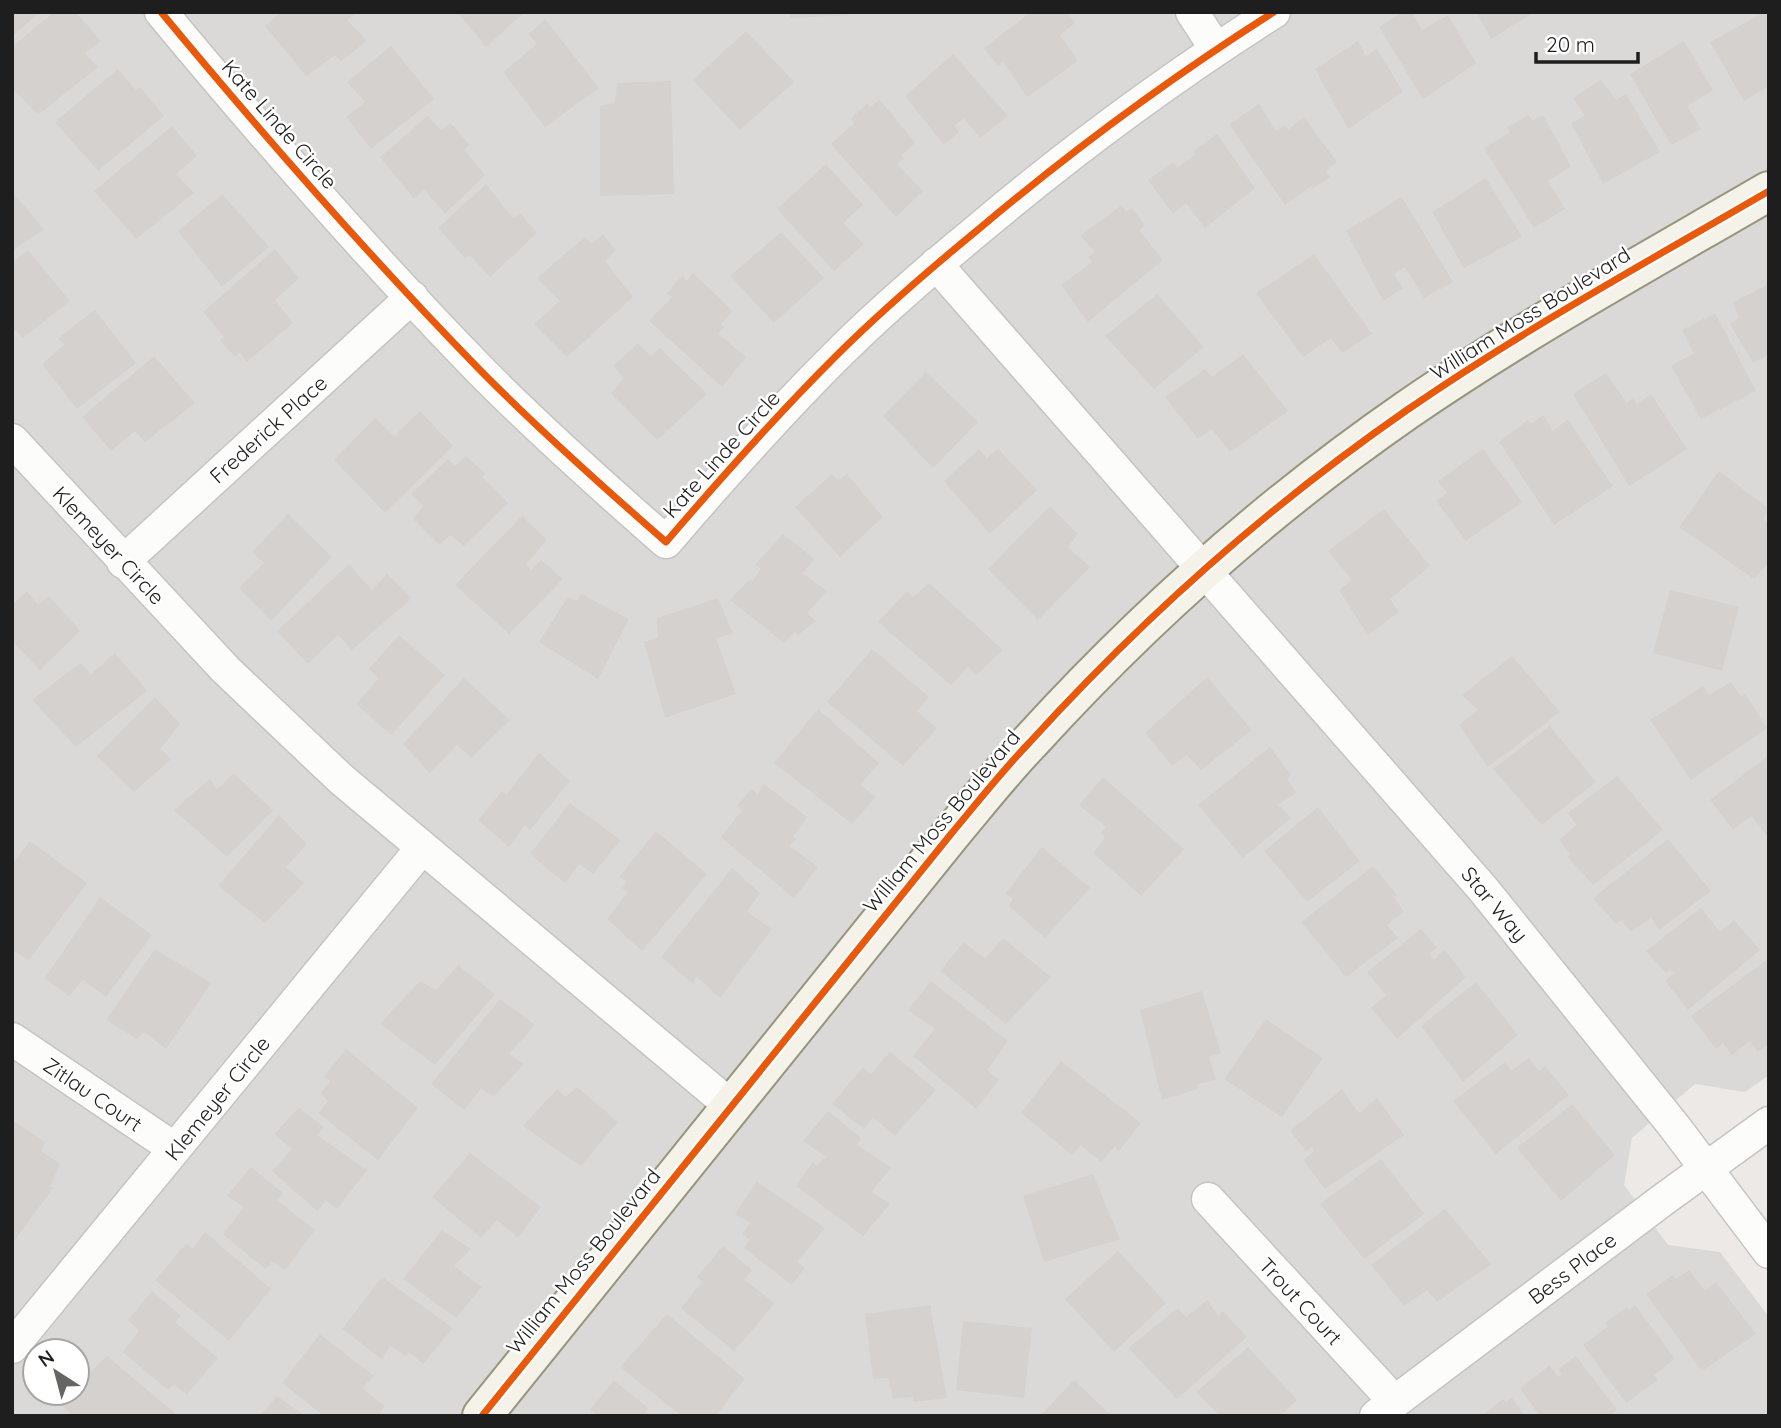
<svg xmlns="http://www.w3.org/2000/svg" width="1781" height="1428" viewBox="0 0 1781 1428" font-family="Quicksand,sans-serif">
<rect width="100%" height="100%" fill="#ece9e6"/>
<path fill="#dbd9d8" fill-rule="evenodd" d="M12,12H1769V1075L1745,1092L1695,1084L1632,1138L1624,1185L1668,1245L1720,1252L1769,1317V1416H12ZM35,1351H77V1393H35Z"/>
<path fill="#d4d1cf" d="M12,12H40L12,37Z
M54,12H76L101,41L85,53L98,67L38,115L12,88V47Z
M281,12H353L355,14L347,20L367,41L341,61L335,55L306,76L265,26Z
M457,12H525L486,47Z
M789,12H847L848,15L790,18Z
M1031,12H1067L1075,23L1060,35L1078,61L1027,97L1003,62L998,66L984,48Z
M1402,12H1412L1422,30L1448,15L1476,63L1423,99L1379,27Z
M1476,12H1534L1491,39Z
M1765,12L1769,18V86L1744,101L1710,42Z
M545,19L599,88L545,127L503,72L537,44L529,34Z
M746,31L794,82L740,130L693,80Z
M1358,41L1366,56L1377,49L1403,92L1348,129L1315,69Z
M1684,41L1713,90L1687,106L1701,129L1671,145L1630,74Z
M391,46L434,99L371,149L346,117L365,102L347,82Z
M953,54L1008,116L980,138L964,118L954,126L959,132L944,145L905,96Z
M118,69L136,90L140,87L164,116L98,171L55,122Z
M1601,80L1616,100L1626,94L1660,152L1603,184L1571,123L1585,116L1573,98Z
M671,81L674,194L600,196V106L615,103L617,83Z
M880,100L915,143L901,155L904,159L897,164L923,191L896,217L831,144L854,123L851,118L868,103L870,107Z
M1259,104L1276,131L1285,125L1288,130L1304,117L1337,162L1326,171L1330,177L1313,188L1311,186L1285,205L1229,124Z
M1529,115L1532,121L1543,115L1571,166L1548,181L1565,209L1534,228L1484,148L1510,132L1507,127Z
M428,116L441,130L450,123L470,145L464,150L485,175L445,214L424,189L414,199L380,157Z
M172,126L197,156L176,174L194,193L136,239L94,191Z
M1217,134L1255,188L1205,228L1186,203L1173,214L1148,180L1174,162L1177,168L1196,154L1193,151Z
M826,164L863,205L843,223L864,244L834,271L777,209Z
M1486,178L1522,237L1464,268L1432,212Z
M486,184L513,218L520,213L537,233L490,277L470,255L465,258L438,228Z
M12,192L44,229L12,251Z
M222,194L269,247L222,287L178,231Z
M1402,197L1453,282L1424,298L1405,267L1394,274L1403,288L1383,301L1346,231Z
M1122,205L1126,212L1132,208L1145,226L1139,230L1163,260L1088,322L1061,285L1092,262L1088,257L1095,252L1080,236Z
M781,232L824,278L774,323L730,276Z
M603,234L616,250L605,261L633,297L567,357L534,324L560,301L537,278L585,237L591,244Z
M275,249L299,278L275,300L293,323L247,362L240,353L235,357L220,340L224,337L203,312Z
M28,250L70,301L23,338L12,326V263Z
M1314,254L1372,334L1343,353L1331,338L1303,357L1256,293Z
M693,273L733,311L721,324L724,327L718,334L746,357L722,387L649,321L672,297L666,294L682,276L687,281Z
M1769,284V355L1753,363L1730,324L1739,318L1733,302Z
M1157,294L1204,347L1154,389L1105,336Z
M95,310L136,363L77,409L42,364L64,345L58,338Z
M1715,313L1756,391L1701,419L1671,366L1694,353L1682,330Z
M638,343L651,356L660,348L707,394L657,440L611,393L624,378L613,366Z
M1243,354L1288,411L1230,452L1212,429L1198,439L1165,397L1205,369L1212,377Z
M154,356L195,403L145,442L135,431L111,451L82,417Z
M926,372L978,422L933,468L883,416Z
M1606,373L1627,403L1633,398L1637,404L1651,394L1687,449L1629,486L1573,394Z
M420,411L453,446L385,513L334,460L375,418L394,436Z
M1543,415L1553,431L1568,419L1613,486L1554,525L1499,442L1528,420L1531,424Z
M979,449L987,458L998,449L1037,490L990,534L944,481Z
M1483,449L1522,502L1466,541L1436,501L1447,493L1438,481Z
M466,456L486,474L482,477L508,503L464,546L450,535L439,545L413,519L423,506L411,494L448,459L455,466Z
M1719,471L1769,509L1763,519L1769,523V562L1754,579L1679,527Z
M832,474L838,480L847,474L883,517L840,557L795,507Z
M1050,506L1078,534L1068,547L1090,567L1038,620L988,569Z
M1384,509L1430,566L1390,599L1399,612L1368,635L1339,590L1352,580L1328,551Z
M288,514L332,557L271,621L239,588L264,563L252,552Z
M522,516L547,540L526,564L531,570L541,560L563,579L509,634L455,585Z
M783,534L815,559L802,573L827,591L807,613L816,621L798,635L795,632L784,643L730,600L750,579L753,581L761,568L755,565Z
M349,564L372,590L387,574L412,598L352,650L338,635L308,664L277,631Z
M929,583L1003,650L976,675L968,667L951,685L878,622L907,591L913,597Z
M1670,590L1739,607L1722,671L1653,653Z
M27,591L38,605L49,596L80,631L40,670L12,641V605Z
M581,594L629,619L598,679L539,642L568,597L577,601Z
M718,598L733,634L716,638L736,694L665,718L644,642L658,637L657,618Z
M399,635L445,675L391,735L356,704L378,679L369,669Z
M872,649L929,697L917,711L937,728L903,766L827,702Z
M115,653L147,691L76,747L32,700L80,663L91,674Z
M1512,656L1560,712L1488,767L1459,725L1478,710L1462,695Z
M1207,677L1252,730L1201,770L1187,755L1172,766L1145,733Z
M464,678L510,720L471,758L457,745L430,773L403,744Z
M1731,682L1741,697L1745,694L1767,728L1691,780L1650,720L1703,686L1709,695Z
M155,697L180,724L160,749L171,759L134,792L97,756Z
M818,709L879,763L860,785L876,797L852,824L774,763Z
M1550,726L1596,782L1542,825L1493,769Z
M1270,747L1291,775L1287,779L1296,793L1278,805L1291,818L1243,858L1198,805Z
M539,753L570,781L530,830L525,825L509,847L478,820L502,791L506,795Z
M1769,755V838L1751,816L1733,830L1710,800Z
M234,774L273,810L227,857L174,810L210,779L217,789Z
M1617,776L1663,830L1593,885L1567,856L1570,854L1559,840L1576,825L1568,813Z
M1103,777L1184,849L1141,896L1093,853L1105,838L1101,833L1106,827L1079,805Z
M764,784L807,817L793,837L796,839L789,846L818,867L794,898L721,837L742,810L737,806L751,789L758,794Z
M570,803L621,840L593,874L579,864L565,883L530,854Z
M1318,807L1360,861L1307,902L1264,851Z
M279,815L307,844L286,867L304,883L265,923L218,886Z
M656,831L707,874L642,951L607,919L628,892L622,888L627,881L619,877Z
M1668,839L1711,891L1659,930L1651,918L1631,932L1621,920L1616,924L1593,898Z
M30,841L87,883L29,960L12,950V865Z
M1042,847L1090,888L1045,938L1009,906L1013,898L1005,894Z
M1373,866L1397,895L1394,897L1404,912L1387,925L1398,938L1346,977L1301,922Z
M732,868L760,893L747,912L772,929L720,998L696,976L693,984L661,957Z
M100,897L152,935L106,997L83,980L69,996L45,978Z
M1701,908L1720,932L1734,920L1760,950L1688,1010L1665,981L1674,973L1670,970L1666,973L1646,951Z
M1421,929L1437,948L1429,953L1434,960L1444,949L1466,977L1397,1039L1371,1008L1386,995L1367,972Z
M1003,938L1051,977L1006,1024L940,971L964,942L985,959Z
M155,949L211,983L166,1049L144,1032L137,1039L106,1020Z
M1769,958V1044L1758,1052L1750,1041L1732,1055L1723,1043L1716,1049L1691,1016Z
M458,965L495,994L435,1065L380,1024L420,981L436,990Z
M931,981L1008,1041L987,1070L999,1080L976,1109L913,1056L935,1029L908,1010Z
M1476,982L1518,1035L1463,1082L1421,1026Z
M1202,991L1221,1053L1209,1057L1216,1080L1197,1084L1198,1089L1162,1100L1140,1010Z
M500,999L535,1025L509,1054L524,1064L494,1096L481,1089L464,1110L431,1084Z
M1266,1019L1323,1058L1282,1117L1224,1079Z
M346,1049L418,1108L378,1160L318,1113L328,1101L321,1093L330,1081L324,1077Z
M890,1052L936,1090L895,1136L873,1117L864,1129L832,1104L863,1067L871,1074Z
M1529,1058L1539,1071L1545,1066L1569,1095L1496,1154L1453,1101L1505,1062L1511,1071Z
M1061,1061L1141,1123L1119,1151L1115,1146L1101,1162L1081,1145L1072,1155L1021,1113Z
M577,1087L618,1122L581,1166L523,1126L557,1089L566,1097Z
M1342,1089L1359,1113L1377,1098L1404,1135L1325,1189L1303,1160L1314,1151L1312,1147L1306,1151L1290,1131Z
M1572,1104L1615,1155L1561,1201L1517,1148Z
M299,1108L324,1127L317,1135L367,1170L337,1209L326,1201L317,1211L272,1171L292,1149L274,1134Z
M828,1111L861,1138L857,1145L891,1168L871,1192L890,1204L863,1236L796,1186L813,1162L817,1166L826,1157L803,1141Z
M12,1120L45,1142L41,1151L60,1164L50,1187H54L14,1241Z
M470,1153L541,1207L518,1238L497,1220L481,1238L432,1197Z
M1381,1159L1424,1214L1364,1259L1320,1204Z
M251,1167L283,1193L277,1200L315,1230L285,1270L272,1262L265,1269L223,1234L244,1207L227,1196Z
M1093,1174L1120,1239L1044,1262L1023,1196Z
M757,1182L825,1228L797,1262L805,1268L792,1285L744,1248L750,1240L742,1234L750,1223L735,1214Z
M1445,1209L1491,1264L1437,1302L1427,1290L1404,1306L1371,1265Z
M442,1230L471,1249L454,1266L482,1287L456,1318L403,1279Z
M205,1232L271,1289L229,1341L155,1280L186,1244L193,1248Z
M723,1246L752,1270L744,1280L775,1303L734,1351L681,1308L702,1282L697,1277Z
M1118,1251L1166,1303L1114,1352L1065,1299Z
M1689,1270L1705,1290L1716,1282L1756,1334L1702,1371L1646,1294L1673,1275L1676,1279Z
M382,1277L453,1328L423,1364L409,1352L406,1356L390,1346L382,1359L342,1329Z
M152,1291L181,1316L175,1322L218,1358L187,1394L174,1385L168,1390L123,1352L139,1331L128,1320Z
M1207,1300L1218,1316L1223,1311L1247,1337L1177,1399L1128,1348L1178,1308L1186,1317Z
M930,1305L947,1398L913,1402V1397L893,1399L888,1378L873,1379L865,1314Z
M1635,1305L1675,1359L1654,1375L1658,1380L1626,1403L1583,1345L1608,1326L1605,1323L1627,1307L1629,1310Z
M667,1314L745,1379L715,1416H682L620,1367Z
M963,1321L1032,1328L1024,1398L956,1390Z
M320,1334L374,1376L362,1388L385,1406L378,1416H324L282,1383Z
M1248,1347L1297,1400L1280,1416H1220L1196,1392Z
M107,1356L175,1413L172,1416H74L56,1401L63,1393H77V1377L84,1369L90,1373Z
M1576,1356L1617,1410L1609,1416H1540L1520,1388L1550,1365L1558,1377L1562,1374L1558,1369Z
M614,1380L648,1408L643,1416H595L597,1414L590,1410Z
M1074,1380L1112,1416H1040Z
M277,1396L305,1416H260Z
M1512,1398L1525,1416H1481L1503,1399L1506,1402Z"/>
<g fill="none" stroke-linecap="round" stroke-linejoin="round">
<defs>
<path id="street" d="M161,12C263,135 368,255 479,369C539,430 602,486 666,542C720,479 775,417 834,358C880,312 930,269 980,228C1075,148 1170,78 1274,12
M1192,12L1216,49
M936,264L1483,889L1674,1126L1769,1252
M12,440L226,670L341,779L731,1106
M123,562L412,297
M12,1039L175,1149
M1208,1199L1395,1402
M12,1347L422,848
M1376,1416L1664,1199L1769,1123"/>
<path id="secondary" d="M482,1416L951,834C977,803 1002,771 1030,742C1142,619 1270,505 1407,410C1523,330 1647,262 1769,191"/>
</defs>
<use href="#street" stroke="#c5c4c2" stroke-width="35"/>
<use href="#secondary" stroke="#97967d" stroke-width="42"/>
<use href="#street" stroke="#fcfcfb" stroke-width="32"/>
<use href="#secondary" stroke="#f4f2e9" stroke-width="38"/>
<defs>
<path id="cycleway" d="M161,12C263,135 368,255 479,369C539,430 602,486 666,542C720,479 775,417 834,358C880,312 930,269 980,228C1075,148 1170,78 1274,12
M482,1416L951,834C977,803 1002,771 1030,742C1142,619 1270,505 1407,410C1523,330 1647,262 1769,191"/>
</defs>
<use href="#cycleway" stroke="#fff" stroke-width="11"/>
<use href="#cycleway" stroke="#e8590c" stroke-width="7"/>
</g>
<g text-anchor="middle" dominant-baseline="central" stroke-width="5" stroke-linejoin="round" paint-order="stroke">
<g font-size="21" fill="#1e1e1e" stroke="#fff">
<text transform="translate(280 124) rotate(49)">Kate Linde Circle</text>
<text transform="translate(1530 313) rotate(-32)">William Moss Boulevard</text>
<text transform="translate(268 429) rotate(-42)">Frederick Place</text>
<text transform="translate(721 454) rotate(-48)">Kate Linde Circle</text>
<text transform="translate(109 545) rotate(47)">Klemeyer Circle</text>
<text transform="translate(941 821) rotate(-50)">William Moss Boulevard</text>
<text transform="translate(1495 904) rotate(50)">Star Way</text>
<text transform="translate(93 1094) rotate(34)">Zitlau Court</text>
<text transform="translate(217 1098) rotate(-51)">Klemeyer Circle</text>
<text transform="translate(583 1261) rotate(-51)">William Moss Boulevard</text>
<text transform="translate(1572 1268) rotate(-37)">Bess Place</text>
<text transform="translate(1301 1301) rotate(47)">Trout Court</text>
</g>
</g>
<rect width="1781" height="1428" fill="none" stroke="#1e1e1e" stroke-width="28"/>
<g transform="translate(56 1372) rotate(324)"><circle r="33" fill="#ffffff" stroke="#a5a5a5" stroke-width="2"/>
<path d="M0-5L12 26L0 18L-12 26Z" fill="#666564"/>
<text y="-10" font-size="19" font-weight="bold" text-anchor="middle" fill="#1e1e1e">N</text>
</g>
<path d="M1536 52v10h102v-10" fill="none" stroke="#1e1e1e" stroke-width="3.5"/>
<text x="1546" y="52" font-size="21" fill="#1e1e1e" stroke="#ffffff" stroke-width="5" paint-order="stroke">20 m</text>
</svg>
